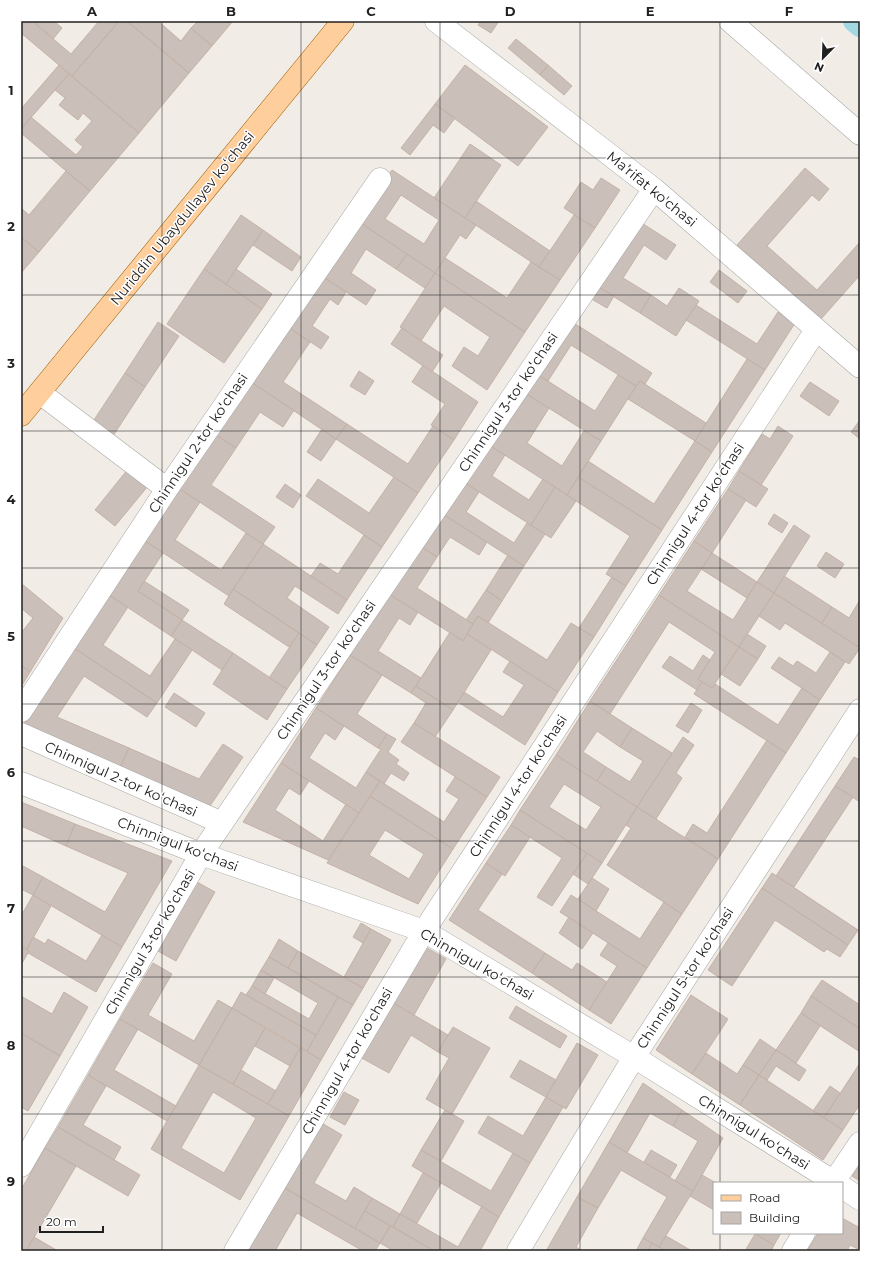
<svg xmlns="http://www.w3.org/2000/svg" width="881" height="1272" viewBox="0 0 881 1272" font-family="Montserrat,sans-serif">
<rect width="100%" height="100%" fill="#f1ede6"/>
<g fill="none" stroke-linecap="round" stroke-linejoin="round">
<path stroke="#a3d8e2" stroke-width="22" d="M854,21L860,26"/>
</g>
<path fill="#cabfb9" stroke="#c4b2a7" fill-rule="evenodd" d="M21,21H32L71,54L99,21H119L72,76L21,33Z
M35,21H54L62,28L53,39L34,22Z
M119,21H127L189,73L139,133L72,76Z
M127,21H158L181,41L191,28L212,46L189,73Z
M198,21H233L212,46L191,28Z
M481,21H499L491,33L478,25Z
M516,39L548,65L540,75L508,48Z
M59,65L69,74L21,129V109Z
M465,65L548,127L518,166L435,104Z
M548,65L572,86L564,95L540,75Z
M69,74L139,133L90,191L21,133V129L31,117L76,155L83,147L75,140L92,121L83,113L78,120L59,105L65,98L55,90Z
M435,104L455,118L444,133L433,125L410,155L401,148Z
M470,144L501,165L465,218L434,198Z
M805,168L829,189L819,201L812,195L767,246L817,290L860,242V275L821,319L737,245Z
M392,170L476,225L466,239L460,235L435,273L358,221ZM401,195L439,220L424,244L385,219Z
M66,171L90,191L39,252L21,237V208L29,215Z
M601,178L620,190L595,228L564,208L581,182L593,190Z
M476,201L550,251L539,267L465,218Z
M241,215L263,230L226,284L204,269Z
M574,215L595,228L560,280L539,267Z
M637,220L676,245L666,260L644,245L623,278L651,295L640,313L595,285Z
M358,221L407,254L396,269L366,249L351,273L376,290L366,305L322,276Z
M263,230L301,257L292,271L253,245Z
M21,237L39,252L21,273Z
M407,254L435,273L425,288L396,269Z
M445,258L507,298L531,262L560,280L525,332L435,273Z
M204,269L262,309L224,363L167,324Z
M236,269L272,294L262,309L226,284Z
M719,270L747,291L738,303L710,282Z
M435,273L525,332L487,390L452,366L464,347L478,356L490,337L444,306L421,341L400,327Z
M322,276L346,292L338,305L330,299L312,326L329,337L321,349L288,327Z
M595,285L614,296L607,308L588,297Z
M679,288L699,301L676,336L640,313L651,295L667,306Z
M696,305L757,344L778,312L795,323L765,370L686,320Z
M566,318L652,373L645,384L640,381L636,386L571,345L548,381L532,371Z
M158,322L179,336L145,387L125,373Z
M288,327L310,342L283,382L347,424L336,439L251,382Z
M402,328L443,355L432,372L391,344Z
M747,359L765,370L712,452L695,441Z
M423,365L478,402L454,440L431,425L445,404L412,382Z
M359,371L374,381L365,395L350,386Z
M532,371L595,411L618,375L636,386L601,441L520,390Z
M125,373L145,387L111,439L90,426Z
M640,381L706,423L695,441L628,399Z
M251,382L294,410L283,427L260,412L236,448L216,435Z
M810,382L839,401L829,416L800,396Z
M520,390L549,408L527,443L562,466L584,431L601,441L567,495L486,443Z
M860,420V439L851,432Z
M347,424L408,464L433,426L454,440L418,493L336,439Z
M778,426L793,436L761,485L739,471L762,434L770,439Z
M322,429L336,439L321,461L307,452Z
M216,435L236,448L211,485L275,527L263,544L180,489Z
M695,441L712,452L662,530L578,477L588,461L654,504Z
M486,443L505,455L492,476L529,500L543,479L555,487L531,525L462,481Z
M128,469L148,486L115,526L95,510Z
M739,471L768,489L756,507L728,489Z
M394,477L418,493L382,547L306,496L318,479L369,513Z
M578,477L662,530L626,586L606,574L630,536L567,495Z
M462,481L479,492L466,512L514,543L527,523L545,534L524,566L441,513Z
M285,484L301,495L293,508L276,497Z
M555,487L576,501L551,538L531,525Z
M180,489L200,502L175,540L221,570L246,533L263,544L229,596L145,541Z
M728,489L746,500L712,553L694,541Z
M441,513L487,542L479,555L450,537L437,557L420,546Z
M774,514L788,523L782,533L768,524Z
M794,525L810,536L774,593L757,582Z
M364,535L382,547L347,600L311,576L320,563L338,574Z
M145,541L163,553L138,591L182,620L171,636L109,595Z
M694,541L712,553L687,591L733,620L757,582L774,593L739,647L659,595Z
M263,544L347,600L338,614L295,586L287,598L329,627L317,645L233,589Z
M420,546L437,557L417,588L473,624L463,641L389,594Z
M826,552L844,564L835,578L817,566Z
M712,553L757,582L747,598L701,569Z
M508,555L524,566L502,601L486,590Z
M784,576L832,607L822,623L774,593Z
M612,577L626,586L594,637L579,628Z
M144,581L189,610L182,620L138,591Z
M22,584L63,618L30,672L21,665V633L33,618L21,608Z
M233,589L299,633L289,647L224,604Z
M486,590L502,601L488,623L478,616L473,624L466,620Z
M774,593L860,648L849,664L785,623L780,630L759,616Z
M389,594L418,612L410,625L399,618L378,651L421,678L411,693L350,655Z
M109,595L128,607L103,645L150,676L175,639L192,650L157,703L74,648Z
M659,595L739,647L712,688L698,679L715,652L669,622L610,714L590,701Z
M860,600V648L822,623L832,607L849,618Z
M478,616L547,660L571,623L594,637L558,692L467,634Z
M182,620L233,653L222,670L171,636Z
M450,632L463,641L467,634L491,650L453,710L416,686Z
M299,633L317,645L287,689L269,678Z
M747,634L766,646L758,659L739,647Z
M739,647L758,659L740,686L721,674Z
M74,648L157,703L147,717L84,676L57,717L129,748L119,770L22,727Z
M830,652L845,662L820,700L771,668L779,657L793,666L797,661L816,673Z
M233,653L287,689L267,720L213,684Z
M350,655L382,675L357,714L387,734L378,748L316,708Z
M703,655L710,660L698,679L702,682L697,690L662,667L670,656L693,671Z
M510,661L558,692L525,745L458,702L464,692L503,717L524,685L503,672Z
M21,665L30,672L21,687Z
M702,682L712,688L715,684L778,725L802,688L820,700L786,753L694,694Z
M416,686L453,710L435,737L414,723L426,703L411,693Z
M174,693L205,713L196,727L165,707Z
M590,701L632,728L620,747L597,731L583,752L606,767L597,781L556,755Z
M691,703L702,710L688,733L676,726Z
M316,708L344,726L335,740L325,733L309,758L356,788L366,772L380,781L359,813L281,763Z
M414,723L500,777L487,797L401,742Z
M632,728L672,753L637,807L597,781L606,767L630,782L643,761L620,747Z
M387,734L396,739L388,752L399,760L396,764L409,773L404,781L391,773L384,784L366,772L381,749L378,748Z
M683,737L694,745L676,773L682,778L656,819L637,807Z
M767,740L786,753L718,859L685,837L693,824L707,833Z
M223,744L243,757L208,809L119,770L129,748L199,779Z
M556,755L637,807L602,863L520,810ZM564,784L601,807L586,830L549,807Z
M854,757L860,760V802L835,786Z
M281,763L309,781L300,795L289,788L275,810L323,841L346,804L359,813L328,860L243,822Z
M455,777L487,797L453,849L370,796L380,781L444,822L459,799L446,791Z
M835,786L853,797L794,887L776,876Z
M370,796L453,849L418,904L327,863ZM385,830L424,854L409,879L369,855Z
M21,802L75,824L66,846L21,826Z
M637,807L718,859L682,914L607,865L631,828L626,825Z
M520,810L587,853L552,906L537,897L562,858L511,825Z
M75,824L172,861L122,947L33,895L43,877L105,912L128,873L66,846Z
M511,825L530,837L505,876L486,863Z
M587,853L602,863L588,884L573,874Z
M486,863L502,874L478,910L545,953L532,973L449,920Z
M21,865L43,877L33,895L21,889Z
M772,873L858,930L848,945L762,888Z
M592,878L609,889L596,911L578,899Z
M195,881L215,892L176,961L156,950Z
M762,888L848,945L840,957L827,949L824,952L775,920L732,986L708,970Z
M33,895L51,906L27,949L21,946V916Z
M571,895L640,939L664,902L682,914L647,968L560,912Z
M569,917L593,933L582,949L559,933Z
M361,923L371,929L363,943L353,937Z
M371,929L391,940L363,988L344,977Z
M102,935L122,947L96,992L28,953L29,951L27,949L33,937L45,944L48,939L86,961Z
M279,939L298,951L288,968L269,957Z
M608,943L647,968L611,1024L589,1010L617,966L600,955Z
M422,945L446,959L414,1015L390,1001Z
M21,946L29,951L21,965Z
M298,951L363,988L353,1005L288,968Z
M545,953L572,970L577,963L607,982L589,1010L532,973Z
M269,957L338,997L316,1035L246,995L252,986L309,1019L318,1003L261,970Z
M153,963L172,974L148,1015L194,1041L218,1000L232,1008L199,1065L120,1019Z
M261,970L274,978L265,994L252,986Z
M822,980L860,1005V1029L811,996Z
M64,992L88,1007L60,1056L21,1033V996L52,1014Z
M241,992L316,1035L307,1051L232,1008Z
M691,995L728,1019L692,1074L656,1050Z
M811,996L860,1029V1052L801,1013Z
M338,997L353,1005L321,1060L307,1051Z
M390,1001L448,1035L438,1052L411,1035L389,1073L358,1056Z
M516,1006L567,1036L560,1048L509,1018Z
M232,1008L265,1028L233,1084L199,1065Z
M801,1013L820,1026L796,1063L776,1050Z
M120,1019L138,1029L114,1070L176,1106L167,1121L88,1075Z
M453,1027L490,1048L452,1114L426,1099L449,1058L438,1052Z
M265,1028L300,1048L290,1066L255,1046Z
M21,1033L60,1056L28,1111L21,1107Z
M760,1039L776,1050L759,1075L743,1065Z
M577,1043L598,1055L566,1109L546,1097Z
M300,1048L321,1060L289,1116L268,1104Z
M776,1050L806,1070L799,1081L776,1066L767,1080L759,1075Z
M706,1053L737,1074L743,1065L759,1075L740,1105L692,1074Z
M520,1060L556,1080L546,1097L510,1077Z
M860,1063V1104L843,1130L824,1118Z
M199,1065L289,1116L240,1200L151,1149ZM213,1092L256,1118L224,1173L181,1148Z
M241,1070L276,1091L268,1104L233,1084Z
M88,1075L106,1086L83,1125L121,1147L114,1160L58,1127Z
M759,1075L843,1130L823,1160L740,1105Z
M643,1083L682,1110L673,1126L650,1113L627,1153L609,1142Z
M830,1086L840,1093L824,1118L813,1111Z
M344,1092L359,1100L345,1125L330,1117Z
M546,1097L563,1107L530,1163L478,1133L488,1116L523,1136Z
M445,1110L464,1121L441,1161L421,1150Z
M682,1110L723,1138L693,1191L675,1181L698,1141L673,1126Z
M320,1122L342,1135L314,1183L346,1201L354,1187L372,1198L355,1228L283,1187Z
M58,1127L140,1175L128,1196L45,1148Z
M609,1142L693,1191L659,1247L643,1238L667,1197L621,1170L598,1208L577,1197Z
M45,1148L76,1166L26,1251H21V1190Z
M421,1150L491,1191L513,1153L530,1163L499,1217L412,1166Z
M651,1150L677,1165L670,1177L644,1162Z
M860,1165V1181L852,1176Z
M423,1173L441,1183L417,1223L400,1214Z
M702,1175L716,1183H714V1210L690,1196Z
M283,1187L380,1243L375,1251H363L297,1213L275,1251H245Z
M577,1197L598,1208L576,1247L582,1251H546Z
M372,1198L400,1214L393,1227L365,1211Z
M482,1206L499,1217L480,1251H434L393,1227L400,1214L458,1247Z
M365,1211L390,1226L380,1243L355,1228Z
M842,1218L860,1228V1250L850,1245L847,1251H807L818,1233H842Z
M390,1226L393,1227L434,1251H394L380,1243Z
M754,1233H781L774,1245Z
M755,1234L774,1245L771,1251H745Z
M666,1236L692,1251H666L659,1247Z
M34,1237L58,1251H26Z
M643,1238L652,1243L648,1251H636Z
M652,1243L666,1251H648Z"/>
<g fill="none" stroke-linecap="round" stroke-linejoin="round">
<defs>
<path id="minor" d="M436,21L654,189L860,367
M730,21L860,134
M40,393L167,489
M21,711L167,489L380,179
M21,734L222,823
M21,783L201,854L424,931L634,1057L836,1183
M21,1166L201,854L654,189
M833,1183L860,1143
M842,1187L860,1199
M235,1251L424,931L816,330
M518,1251L634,1057L860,710
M793,1251L804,1233"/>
<path id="major" d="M21,415L343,21"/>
</defs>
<use href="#minor" stroke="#a7a7a7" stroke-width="23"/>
<use href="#major" stroke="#9c5e00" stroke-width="23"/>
<use href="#minor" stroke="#fff" stroke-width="22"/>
<use href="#major" stroke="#ffce9d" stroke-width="22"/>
</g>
<path fill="none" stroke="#202020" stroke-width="1" stroke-opacity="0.55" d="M162,21V1251M301,21V1251M440,21V1251M580,21V1251M720,21V1183M21,158H860M21,295H860M21,431H860M21,568H860M21,704H860M21,841H860M21,977H860M21,1114H860M720,1233V1251"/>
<g text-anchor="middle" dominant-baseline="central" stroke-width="3" stroke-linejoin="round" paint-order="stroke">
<g font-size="14" fill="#202020" stroke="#fff">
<text transform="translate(652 189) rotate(39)">Maʼrifat ko'chasi</text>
<text transform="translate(182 218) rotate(-51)">Nuriddin Ubaydullayev koʻchasi</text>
<text transform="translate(508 402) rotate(-56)">Chinnigul 3-tor koʻchasi</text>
<text transform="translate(198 443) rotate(-56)">Chinnigul 2-tor koʻchasi</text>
<text transform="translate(695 514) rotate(-57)">Chinnigul 4-tor koʻchasi</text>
<text transform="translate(326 670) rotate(-56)">Chinnigul 3-tor koʻchasi</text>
<text transform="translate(121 779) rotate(24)">Chinnigul 2-tor koʻchasi</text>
<text transform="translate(518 786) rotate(-57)">Chinnigul 4-tor koʻchasi</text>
<text transform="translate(178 844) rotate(21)">Chinnigul koʻchasi</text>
<text transform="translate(150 942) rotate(-60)">Chinnigul 3-tor koʻchasi</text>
<text transform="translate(477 964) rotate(30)">Chinnigul koʻchasi</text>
<text transform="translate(685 978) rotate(-57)">Chinnigul 5-tor koʻchasi</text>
<text transform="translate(347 1061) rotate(-60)">Chinnigul 4-tor koʻchasi</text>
<text transform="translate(754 1132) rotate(32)">Chinnigul koʻchasi</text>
</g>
</g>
<rect width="881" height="1272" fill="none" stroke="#ffffff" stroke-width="44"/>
<rect x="713" y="1182" width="130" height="52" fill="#ffffff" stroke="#a6a6a6"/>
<rect x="721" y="1195" width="20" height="6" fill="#ffce9d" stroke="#a6a6a6"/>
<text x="749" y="1202" font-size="12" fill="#202020">Road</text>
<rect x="721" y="1212" width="20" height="12" fill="#cabfb9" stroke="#a6a6a6"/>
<text x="749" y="1222" font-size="12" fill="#202020">Building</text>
<g transform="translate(823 58) rotate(203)" stroke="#ffffff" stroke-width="3" paint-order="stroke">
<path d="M0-3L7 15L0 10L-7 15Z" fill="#202020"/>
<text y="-6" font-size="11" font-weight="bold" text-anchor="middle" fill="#202020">N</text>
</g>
<path d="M40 1226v6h63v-6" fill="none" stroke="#202020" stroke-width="2"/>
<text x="46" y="1226" font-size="12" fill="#202020" stroke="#ffffff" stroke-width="3" paint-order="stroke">20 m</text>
<rect x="22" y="22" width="837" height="1228" fill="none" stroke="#202020" stroke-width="1.5"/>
<g font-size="13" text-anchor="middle" font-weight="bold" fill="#202020">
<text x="92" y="16">A</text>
<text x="231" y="16">B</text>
<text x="371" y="16">C</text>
<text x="510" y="16">D</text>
<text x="650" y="16">E</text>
<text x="789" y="16">F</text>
<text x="11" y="95">1</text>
<text x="11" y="231">2</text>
<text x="11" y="368">3</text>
<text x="11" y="504">4</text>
<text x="11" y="641">5</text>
<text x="11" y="777">6</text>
<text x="11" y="913">7</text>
<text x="11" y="1050">8</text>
<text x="11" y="1186">9</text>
</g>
</svg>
